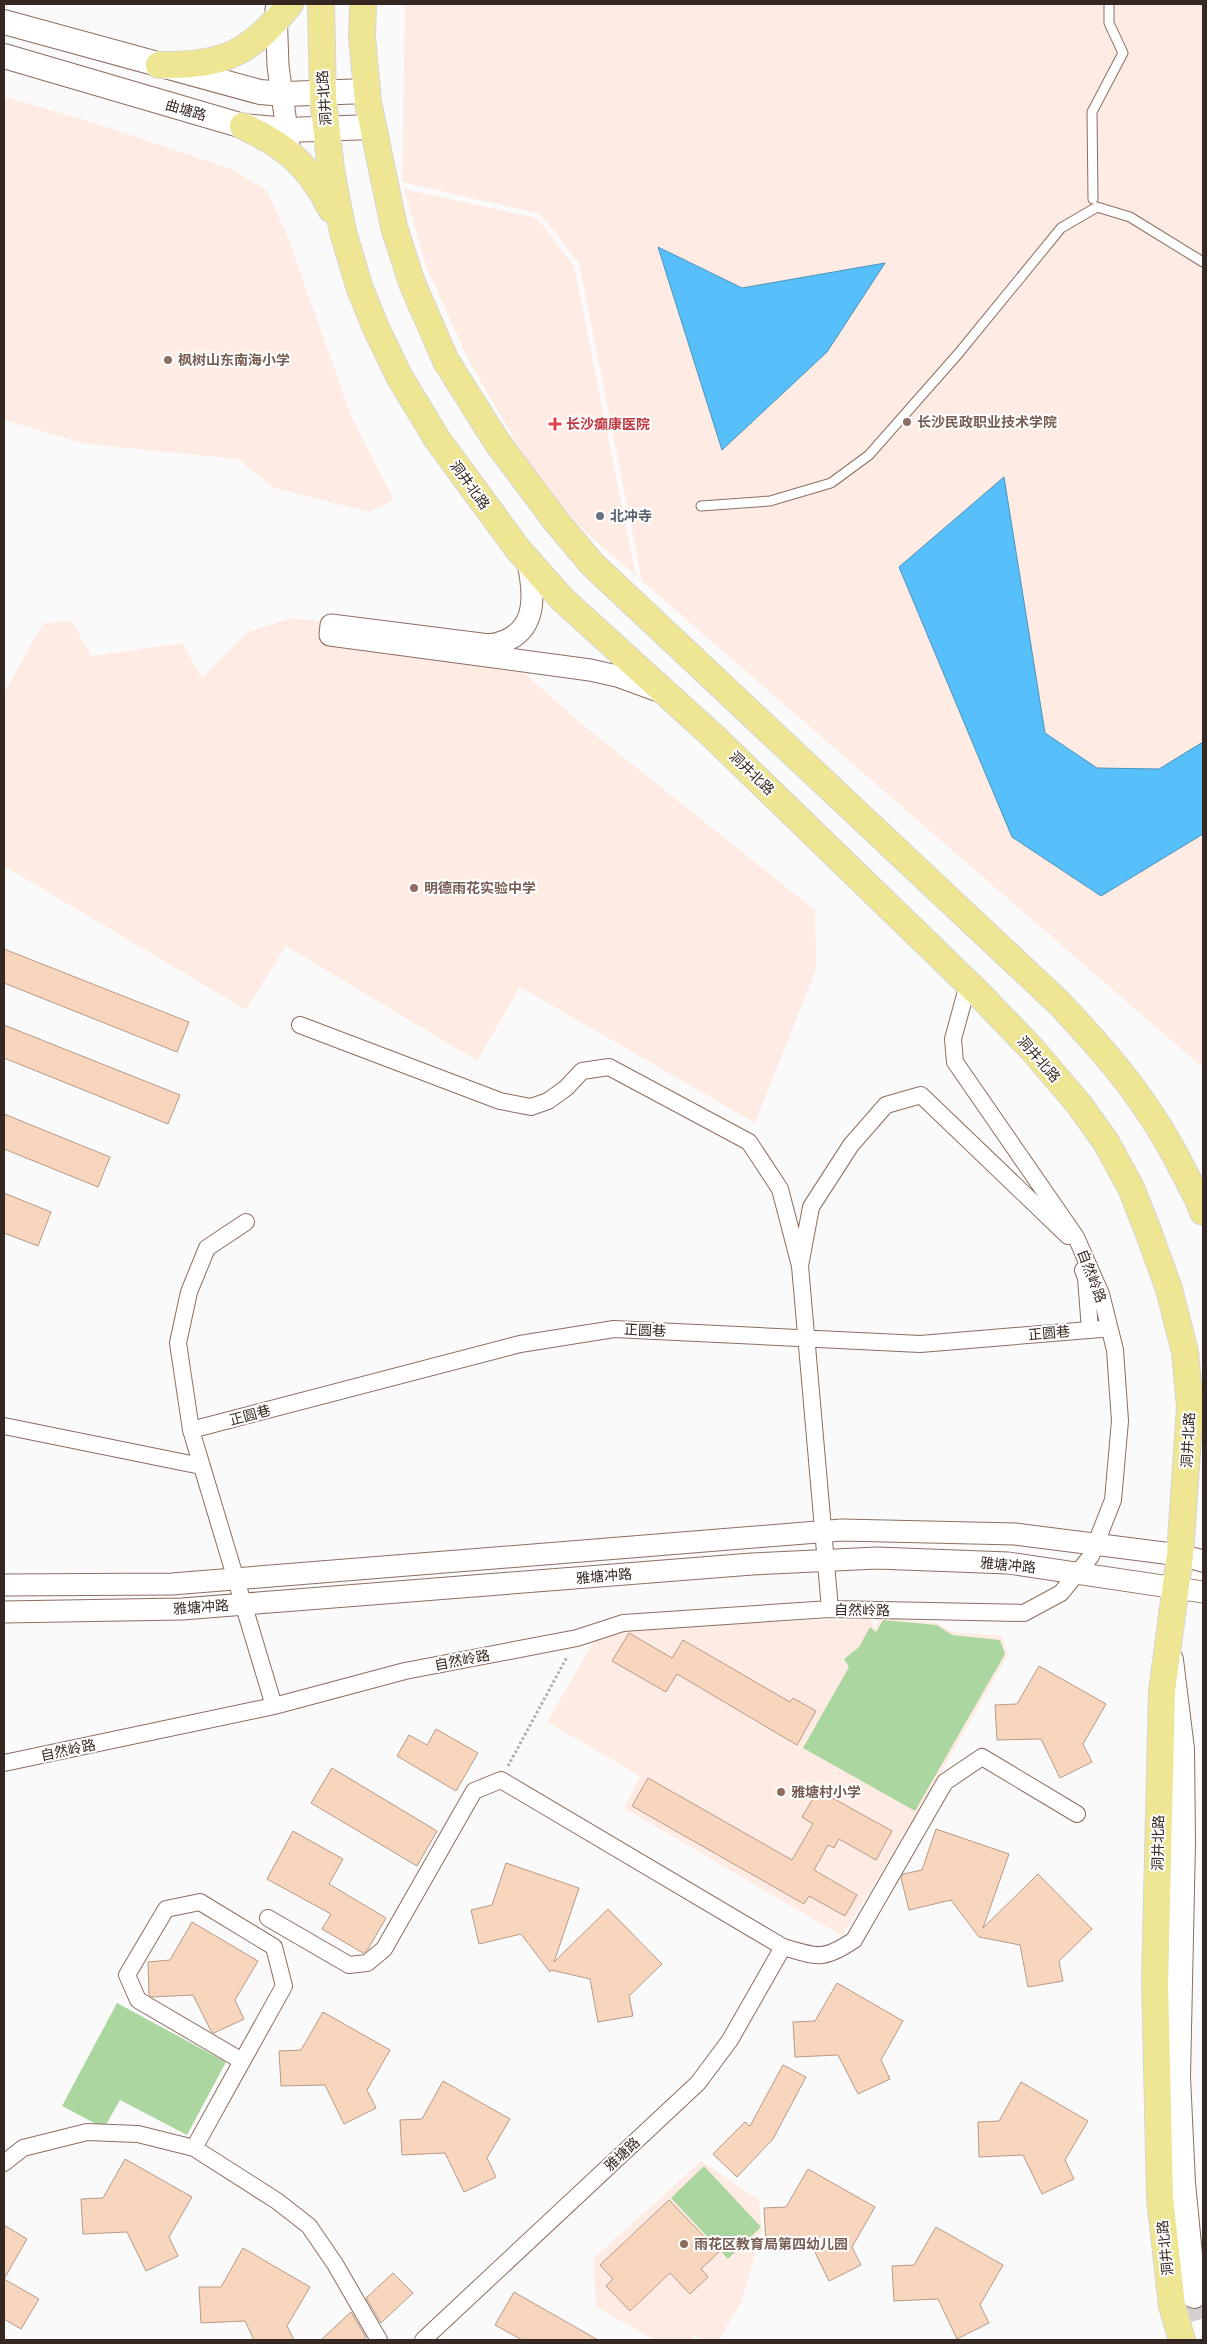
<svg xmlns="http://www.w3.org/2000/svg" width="1207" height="2344" viewBox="0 0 1207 2344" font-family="'Asap Condensed','Noto Sans SC',sans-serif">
<rect width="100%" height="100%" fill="#fafafa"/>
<path fill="#feece4" d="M405,4H1203V1068L642,581L579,263L540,214L402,182Z
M10,98L104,126L232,169L267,191L287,235L352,418L394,500L369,512L274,488L238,459L86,444L4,420V99Z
M404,189L537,218L574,266L636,576L589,535L541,485L470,363L426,266Z
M291,618L488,641L583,725L815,910L816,969L755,1123L520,987L477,1061L286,946L246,1010L4,866V693L43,623L72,621L91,656L182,643L202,678L248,632Z
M881,1617L937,1623L953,1632L1002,1636L1008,1655L918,1813L842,1936L624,1808L640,1776L547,1722L598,1634L663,1624L871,1619L875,1627Z
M701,2161L759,2200L762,2229L742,2301L719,2340H703L695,2336L692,2340H655L596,2307L593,2259Z"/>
<path fill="#abd6a0" d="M883,1620L937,1625L952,1635L1000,1640L1005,1654L915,1811L803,1748L849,1667L844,1659L859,1647L870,1627L876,1632Z
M117,2003L226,2062L187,2135L120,2100L104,2128L62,2106Z
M704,2166L761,2227L728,2259L671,2198Z"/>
<path fill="#57bffa" stroke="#4d92b9" d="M658,247L742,288L885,263L827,352L722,450Z
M1004,477L1045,733L1097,768L1159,769L1203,742V834L1101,896L1012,837L899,567Z"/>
<path fill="#f8d5bd" stroke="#b79a87" d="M4,949L189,1022L177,1052L4,983Z
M4,1025L180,1095L168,1124L4,1058Z
M4,1114L110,1157L98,1187L4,1149Z
M4,1193L51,1212L38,1246L4,1233Z
M629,1633L672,1658L683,1640L790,1702L793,1698L816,1711L797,1745L677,1674L666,1692L612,1661Z
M1039,1666L1106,1704L1083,1744L1092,1762L1060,1778L1041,1739L997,1740L995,1705L1017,1704Z
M436,1729L478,1753L456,1791L397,1756L409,1735L427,1745Z
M332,1768L437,1831L417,1866L311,1803Z
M648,1778L792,1860L813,1824L802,1817L818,1790L892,1831L876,1860L839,1839L834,1848L828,1845L814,1870L857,1895L845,1916L809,1896L804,1904L632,1806Z
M936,1829L1009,1854L983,1928L1038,1874L1092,1929L1059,1961L1063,1981L1028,1987L1020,1945L979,1937L951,1900L909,1910L901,1878L903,1874L922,1870Z
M293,1831L343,1859L329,1884L386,1918L368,1949L363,1953L322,1929L331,1914L267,1879Z
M506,1863L579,1888L554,1962L608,1909L662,1964L629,1996L633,2016L598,2022L590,1979L551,1970L550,1972L521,1934L479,1944L471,1910L492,1905Z
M192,1922L258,1961L235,2000L244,2019L214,2033L211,2031L193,1995L152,1997L149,1995L148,1962L170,1960Z
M837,1983L903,2021L881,2060L890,2079L858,2094L838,2055L795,2057L793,2022L815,2021Z
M323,2012L390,2050L367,2090L376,2108L344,2124L325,2085L281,2086L279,2051L301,2050Z
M783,2065L806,2077L773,2139L737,2177L713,2154L745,2122L750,2126Z
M443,2081L510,2119L487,2158L496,2177L464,2192L445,2153L402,2155L400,2120L422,2119Z
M1021,2082L1088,2121L1065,2160L1074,2179L1042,2194L1023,2155L979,2157L978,2122L999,2121Z
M125,2159L192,2197L169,2237L178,2256L146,2271L127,2232L83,2234L81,2199L103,2198Z
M808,2169L875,2207L852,2247L861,2265L829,2281L810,2242L766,2244L764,2208L786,2207Z
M669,2200L719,2252L701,2269L708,2277L690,2294L670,2273L630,2311L606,2286L613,2279L600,2265Z
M4,2225L27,2239L4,2279L39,2299L21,2329L4,2319Z
M936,2227L1003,2265L980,2305L989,2323L957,2339L938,2299L894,2301L892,2266L914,2265Z
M243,2248L310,2287L287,2326L294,2340H254L245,2321L201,2323L199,2287H221Z
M393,2273L413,2293L381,2323L366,2298Z
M514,2292L598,2340H522L495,2325Z
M351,2312L366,2337L363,2340H321Z"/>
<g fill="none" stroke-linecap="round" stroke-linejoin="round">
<path stroke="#d3d0cf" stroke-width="24" stroke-dasharray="24 12" stroke-linecap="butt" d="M1194,2296L1203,2326"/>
<defs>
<path id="service" d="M1093,199L1092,112L1123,53L1109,23V4
M701,506L770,501L831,483L869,455L958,354L1061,228L1097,207L1130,217L1203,262"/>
<path id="minor" d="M300,1025L500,1101L531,1107L548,1101L566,1088L582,1071L609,1067L749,1142L780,1189L800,1266L811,1207L851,1145L886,1105L921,1095L1068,1236
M246,1222L207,1248L189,1292L178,1343L191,1430L274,1706
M800,1266L830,1609
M1083,1270L1086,1278L1090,1330
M4,1426L201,1466
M191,1430L520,1344L614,1329L920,1344L1101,1329
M4,1763L274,1706L405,1671L577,1638L623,1623L830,1609L1024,1613L1061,1593L1091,1556L1113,1500L1120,1421L1115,1350L1101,1294L1076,1237L955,1062L953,1039L968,984
M268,1918L349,1965L367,1963L384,1949L474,1791L501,1780L783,1947C817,1957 823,1961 854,1940L945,1782L982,1757L1077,1814
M194,2148L284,1986L274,1947L200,1902L166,1909L127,1975L138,2000L242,2061L194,2148
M4,2163L23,2148L87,2132L138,2134L194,2148L277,2201L309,2226L335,2264L379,2340
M423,2340L698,2083L730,2040L783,1947"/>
<path id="tertiary" d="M276,9L278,66L289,145
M527,559C536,598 538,638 489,645L331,625L330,635L590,670L617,676L661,692
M4,1585L172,1584L842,1530L1015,1534L1180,1555L1203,1561
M4,1612L182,1609L752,1564L877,1558L1008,1563L1203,1592"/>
<path id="secondary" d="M4,22L260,92L285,94L367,91
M4,56L243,126L287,130L373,127
M1171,1660L1182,1749L1183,1842L1178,2077L1183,2183L1194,2296"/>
<path id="primary" d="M321,4L323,98L331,170L343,232L360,289L376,328L399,376L437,439L517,548L562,599L714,737L977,992L1031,1048L1078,1103L1106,1142L1131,1188L1148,1231L1169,1289L1185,1352L1190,1407L1180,1555L1162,1691L1155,1980L1160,2198L1172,2306L1182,2340
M363,4L362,37L368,102L394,227L412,283L446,361L497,442L556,521L592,564L1059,1003C1111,1058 1151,1105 1185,1174C1191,1186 1199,1199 1203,1212
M159,65C223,66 250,54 290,4
M243,126C286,146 310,166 331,209"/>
</defs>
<use href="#service" stroke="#8c6e60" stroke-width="11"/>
<use href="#minor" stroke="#8c6e60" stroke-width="18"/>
<use href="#tertiary" stroke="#8c6e60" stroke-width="23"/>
<use href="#secondary" stroke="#8c6e60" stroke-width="26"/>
<use href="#primary" stroke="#d7d4d3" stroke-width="28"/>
<path stroke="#b2aeab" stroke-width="3" stroke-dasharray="2.5 2.5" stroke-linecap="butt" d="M508,1766L567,1657"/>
<use href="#service" stroke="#fff" stroke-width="9"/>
<use href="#minor" stroke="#fff" stroke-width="16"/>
<use href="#tertiary" stroke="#fff" stroke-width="21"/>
<use href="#secondary" stroke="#fff" stroke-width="24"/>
<use href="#primary" stroke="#eee692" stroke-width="26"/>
</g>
<g fill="#8d6e63" stroke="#fff" stroke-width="2">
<circle cx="168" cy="360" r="5"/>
<circle cx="907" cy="422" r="5"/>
<circle cx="414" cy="888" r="5"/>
<circle cx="781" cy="1792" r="5"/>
<circle cx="684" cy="2244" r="5"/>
</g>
<path fill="#e0444e" stroke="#fff" stroke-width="2" d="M552.5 416.5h5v5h5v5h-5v5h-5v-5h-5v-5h5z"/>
<circle fill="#6b7280" stroke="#fff" stroke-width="2" cx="600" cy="516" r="5"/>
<g text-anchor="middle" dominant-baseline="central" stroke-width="4" stroke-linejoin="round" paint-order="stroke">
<g font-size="14" fill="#352822" stroke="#fff">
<text transform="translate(324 98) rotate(-94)">洞井北路</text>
<text transform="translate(186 110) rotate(16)">曲塘路</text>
<text transform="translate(470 485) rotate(54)">洞井北路</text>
<text transform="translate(752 773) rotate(44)">洞井北路</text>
<text transform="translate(1039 1059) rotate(49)">洞井北路</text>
<text transform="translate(1092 1276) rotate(69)">自然岭路</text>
<text transform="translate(645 1330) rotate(3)">正圆巷</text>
<text transform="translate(1049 1333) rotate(-5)">正圆巷</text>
<text transform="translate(250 1415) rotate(-15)">正圆巷</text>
<text transform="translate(1188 1440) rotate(-87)">洞井北路</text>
<text transform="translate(1008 1565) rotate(5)">雅塘冲路</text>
<text transform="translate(604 1576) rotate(-5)">雅塘冲路</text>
<text transform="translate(201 1607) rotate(-4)">雅塘冲路</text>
<text transform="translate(862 1610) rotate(1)">自然岭路</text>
<text transform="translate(462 1660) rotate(-11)">自然岭路</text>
<text transform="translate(68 1750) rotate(-12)">自然岭路</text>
<text transform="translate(1158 1843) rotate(-89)">洞井北路</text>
<text transform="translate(622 2154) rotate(-43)">雅塘路</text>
<text transform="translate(1165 2248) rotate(-96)">洞井北路</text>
</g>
<g font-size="14" font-weight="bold" fill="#785e54" stroke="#fff" text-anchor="start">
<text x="178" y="360">枫树山东南海小学</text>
<text x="917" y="422">长沙民政职业技术学院</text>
<text x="424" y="888">明德雨花实验中学</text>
<text x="791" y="1792">雅塘村小学</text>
<text x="694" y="2244">雨花区教育局第四幼儿园</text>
</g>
<g font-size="14" font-weight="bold" fill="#be3a42" stroke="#fff" text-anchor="start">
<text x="566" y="424">长沙癫康医院</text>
</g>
<g font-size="14" font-weight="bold" fill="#5b616d" stroke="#fff" text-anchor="start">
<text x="610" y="516">北冲寺</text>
</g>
</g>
<rect width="1207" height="2344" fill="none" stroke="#352822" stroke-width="10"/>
</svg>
